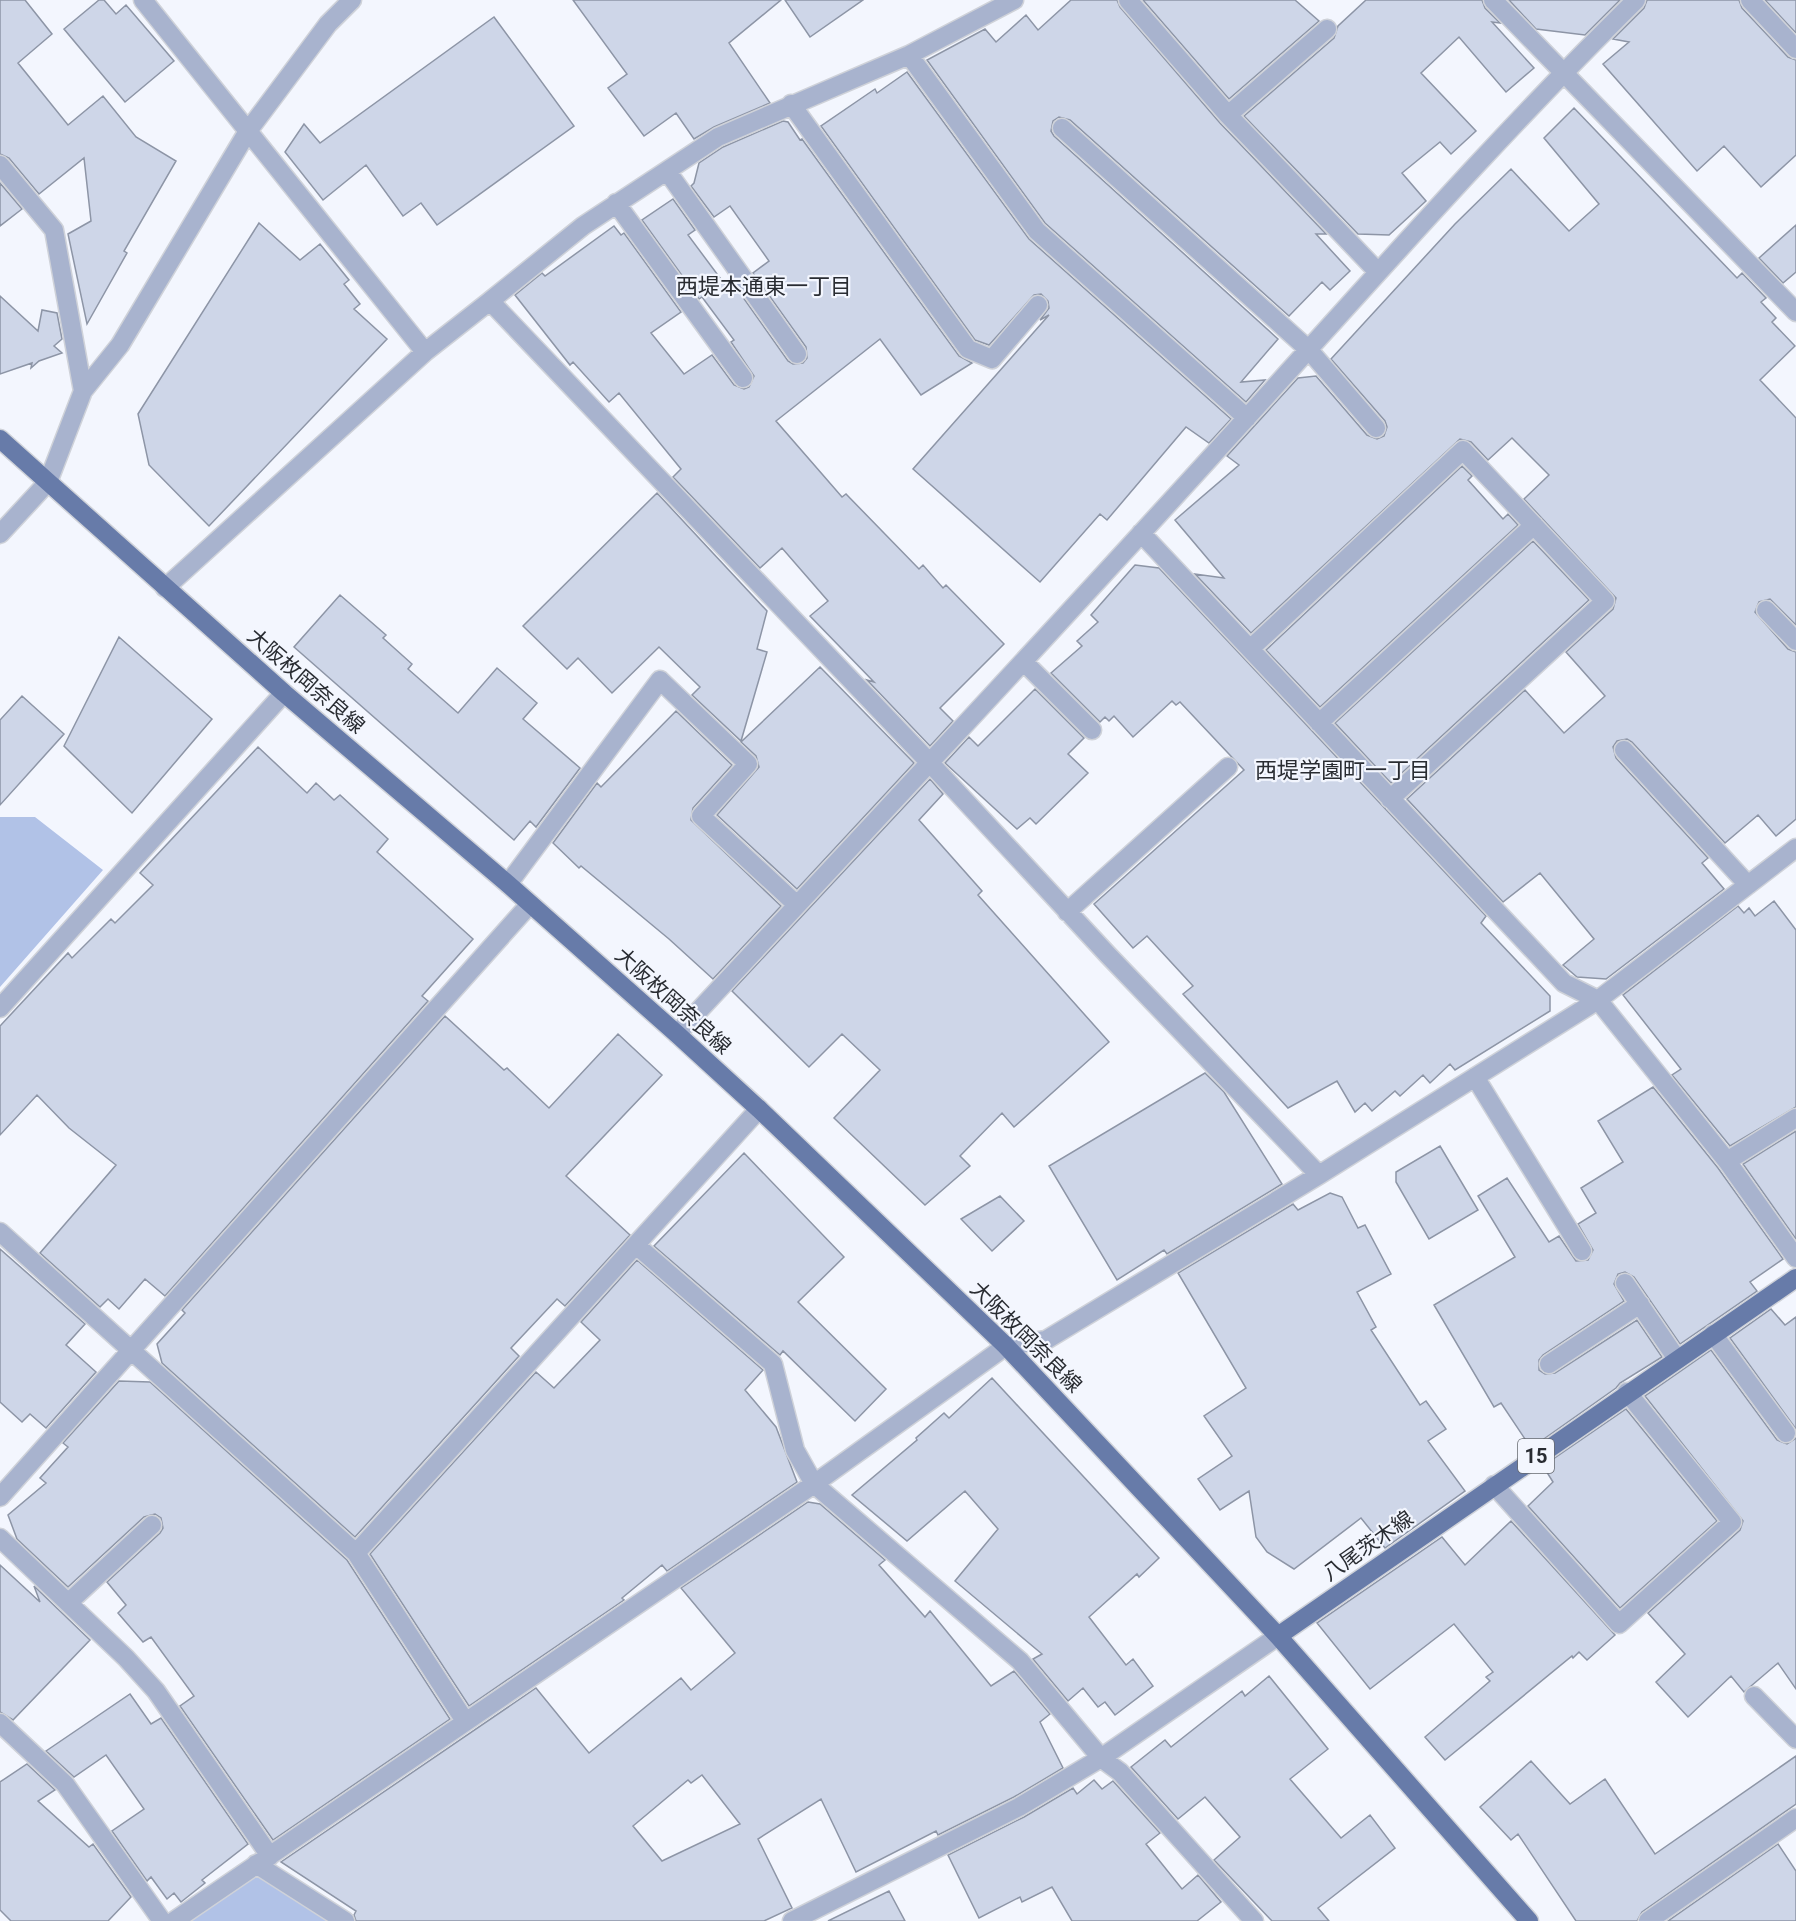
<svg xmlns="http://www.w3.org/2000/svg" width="1796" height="1921" viewBox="0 0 1796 1921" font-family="Roboto,'Noto Sans JP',sans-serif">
<rect width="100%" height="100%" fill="#f3f6fe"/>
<path fill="#b1c2e7" d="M0,817H35L103,870L0,987Z
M259,1874L328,1921H189Z"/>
<path fill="#ced6e8" stroke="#8d95a6" stroke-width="1.5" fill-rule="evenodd" d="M0,0H25L52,34L18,63L68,125L103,96L136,137L176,161L124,251L127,253L87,324L68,234L91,221L84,158L39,194L9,158L0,154Z
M99,0H104L116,14L126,5L174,61L125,102L64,29Z
M573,0H781L729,43L770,103L714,127L694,139L676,113L644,136L608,88L627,74Z
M785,0H863L810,37Z
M1071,0H1117L1120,7L1220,123L1326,234H1316L1350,271L1330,290L1322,282L1289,316L1070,120L1059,117L1053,121L1051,131L1054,136L1278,339L1241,382L1265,380L1246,402L1045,223L927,60L985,29L996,42L1026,15L1038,30Z
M1143,0H1295L1319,21L1229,99Z
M1366,0H1482L1485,8L1500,23L1492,22L1534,68L1506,92L1459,37L1421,73L1476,131L1451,154L1440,142L1402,173L1426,201L1389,235L1358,234L1244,116L1334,38L1338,26Z
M1509,0H1620L1585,35L1536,29Z
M1647,0H1739L1742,8L1788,57L1796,60V155L1761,187L1724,146L1697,171L1603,64L1629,42L1613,39L1644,8Z
M1765,0H1796V33Z
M494,17L574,126L437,225L421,203L403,216L366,165L323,200L285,152L304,124L320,143Z
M907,72L1029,239L1231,419L1209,443L1186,427L1107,520L1100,514L1040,582L913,469L1049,315L1040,320L1049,308L1048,301L1041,294L1034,295L989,345L975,340L821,126L875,89L877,93Z
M1574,108L1737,278L1742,273L1766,298L1761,302L1776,318L1772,322L1795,346L1760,380L1796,418V625L1770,599L1759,602L1755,612L1788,649L1796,652V819L1776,836L1758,815L1725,843L1632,742L1627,739L1617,741L1613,747L1616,758L1708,858L1702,863L1724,889L1606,979L1577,977L1563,965L1594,939L1540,873L1503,902L1407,799L1525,690L1564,733L1605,696L1566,652L1613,609L1616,598L1524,499L1549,475L1512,438L1488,460L1471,442L1460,439L1251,633L1195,574L1224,578L1175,520L1239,465L1227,456L1298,378L1316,376L1367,435L1377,439L1384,436L1387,427L1385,421L1331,359L1455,224L1511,169L1569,231L1599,204L1544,138Z
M783,121L788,122L800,140L802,139L959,356L972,363L921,395L880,339L776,421L842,497L846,494L919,569L923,565L943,588L946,585L1004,644L940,708L953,721L930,746L867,680L874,682L810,616L828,601L782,548L760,568L673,477L681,469L619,393L609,402L573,362L570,365L515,295L542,273L545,276L614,226L621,235L624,233L681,312L651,333L684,374L712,355L734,385L744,389L749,387L754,376L731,342L734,340L702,297L699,299L642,220L673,199L695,230L688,235L729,290L735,286L788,361L793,364L803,363L807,358L806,347L753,273L769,261L730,206L714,217L691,186L694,183L699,163L723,147Z
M0,183L22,209L0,226Z
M259,223L300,260L320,244L349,280L344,284L360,304L354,309L387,339L209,526L149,465L138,414Z
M1796,225V272L1783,283L1759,258Z
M0,296L38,331L42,310L57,313L62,339L54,346L62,353L39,361L31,368L32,363L0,374Z
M1462,466L1472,476L1468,480L1503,519L1508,514L1518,525L1320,707L1266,650Z
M657,493L767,611L757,649L767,652L741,741L692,695L700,687L659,647L612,693L578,658L567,669L523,626Z
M1533,541L1589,600L1391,783L1335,723Z
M1135,565L1159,568L1486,916L1481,923L1550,996V1011L1455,1070L1450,1064L1430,1083L1423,1075L1400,1096L1395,1091L1372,1111L1365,1103L1355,1112L1337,1081L1288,1108L1183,994L1193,986L1147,936L1133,948L1094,904L1244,770L1180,702L1176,705L1172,701L1133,737L1114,716L1109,721L1105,717L1100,722L1051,673L1082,646L1077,641L1098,622L1091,615Z
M340,595L386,635L383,638L412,664L408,669L458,713L497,668L537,703L523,719L580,768L536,827L530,821L514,840L294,647Z
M119,637L212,719L132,813L64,746Z
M820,667L914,763L797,889L717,815L759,767L756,756L741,742Z
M1035,689L1084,738L1068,754L1088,773L1036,824L1030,818L1017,829L945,763L969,737L978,746Z
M22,696L64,734L0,805V720Z
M676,711L732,765L693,808L691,820L781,906L713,979L669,939L581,866L579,868L553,843L597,783L601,787Z
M258,747L307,793L316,783L334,800L340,795L388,839L377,852L473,939L422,996L428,1001L165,1296L145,1279L119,1309L108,1299L100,1307L40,1253L116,1165L69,1128L37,1095L0,1135V1026L68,953L72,958L111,919L115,923L153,885L140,873Z
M930,779L943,794L919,820L982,891L978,895L1109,1042L1014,1127L1002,1113L960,1156L970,1166L925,1205L834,1118L880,1070L842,1034L809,1067L732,991Z
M1774,901L1796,930V1107L1730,1146L1672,1075L1681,1069L1623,995L1738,906L1744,913L1749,908L1755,916Z
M445,1016L504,1070L507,1068L549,1108L618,1034L662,1075L566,1176L630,1235L565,1306L557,1299L511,1348L519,1356L355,1537L162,1363L157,1344L185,1313L182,1310Z
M1205,1073L1224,1092L1282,1184L1167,1254L1164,1250L1117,1280L1049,1166Z
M1653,1087L1718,1168L1783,1259L1750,1282L1757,1291L1680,1344L1634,1277L1625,1272L1618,1274L1614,1284L1624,1301L1543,1355L1539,1360V1370L1545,1374L1555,1373L1637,1320L1662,1357L1620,1383L1616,1388L1531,1448L1501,1403L1494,1407L1434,1305L1515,1257L1478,1196L1507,1178L1549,1242L1559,1236L1576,1261L1588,1260L1593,1250L1578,1224L1596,1213L1581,1188L1623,1162L1598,1121Z
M1796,1131V1239L1743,1164Z
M1440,1146L1478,1210L1429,1239L1396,1182V1172Z
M744,1153L844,1257L798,1302L886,1389L855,1421L783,1351L780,1355L654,1246Z
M1330,1193L1342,1197L1358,1228L1365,1225L1391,1274L1357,1292L1376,1327L1371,1330L1420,1405L1426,1401L1446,1429L1428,1441L1465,1491L1385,1548L1361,1518L1294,1569L1267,1552L1256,1537L1249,1491L1220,1510L1198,1479L1232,1456L1204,1416L1246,1388L1178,1273L1293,1204L1298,1210Z
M1000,1196L1024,1221L992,1251L961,1219Z
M0,1249L85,1324L66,1345L96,1372L46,1428L30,1414L22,1422L0,1402Z
M637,1260L763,1370L745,1390L776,1427L797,1482L667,1571L662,1565L622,1598L624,1600L469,1706L370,1554L536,1372L554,1388L600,1340L581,1322Z
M1771,1309L1785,1325L1796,1317V1429L1730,1338Z
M1711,1350L1777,1440L1787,1444L1796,1438V1689L1778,1663L1744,1692L1731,1676L1688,1717L1656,1682L1685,1654L1648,1613L1740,1530L1743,1521L1645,1396Z
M992,1378L1159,1558L1139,1577L1137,1574L1089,1617L1126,1665L1133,1659L1153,1686L1115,1715L1105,1702L1098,1707L1083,1688L1068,1701L1033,1659L1042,1654L955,1581L998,1529L965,1491L907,1541L852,1495L917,1440L916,1438L944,1413L949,1418Z
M119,1381L150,1382L347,1560L450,1719L273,1840L180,1706L194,1696L151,1637L143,1642L118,1613L126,1605L107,1582L160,1533L163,1528L161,1518L155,1514L144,1517L68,1587L17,1539L8,1515L46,1483L40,1478L68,1447L63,1443Z
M1626,1409L1717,1521L1620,1608L1528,1506L1553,1482L1543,1466Z
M808,1502L820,1504L885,1560L879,1565L925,1617L930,1611L991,1686L1014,1671L1050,1714L1040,1722L1063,1768L1014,1797L938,1835L936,1831L856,1872L821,1799L758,1839L792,1908L764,1921H356L354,1915L356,1911L281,1862L536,1688L589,1753L681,1678L691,1690L735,1653L681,1588ZM702,1775L740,1824L662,1861L633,1826L688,1780L691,1783Z
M1511,1521L1615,1635L1587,1660L1579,1652L1573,1658L1572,1656L1445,1760L1425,1737L1490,1681L1486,1677L1493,1672L1454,1624L1370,1689L1317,1623L1442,1537L1465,1565Z
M0,1565L40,1602L34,1586L90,1640L13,1720L0,1712Z
M1269,1676L1328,1749L1290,1779L1341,1838L1370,1815L1395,1848L1318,1908L1329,1921H1272L1214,1860L1240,1837L1205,1797L1178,1819L1131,1767L1165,1740L1171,1747L1242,1691L1245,1696Z
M130,1694L151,1724L161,1718L248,1844L202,1880L205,1883L181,1902L174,1893L167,1899L151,1877L147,1881L112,1831L144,1809L106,1755L74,1777L46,1751Z
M1796,1756V1804L1642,1912L1637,1921H1576L1518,1834L1511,1840L1480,1807L1531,1761L1570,1804L1605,1779L1655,1854Z
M27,1764L55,1790L38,1801L89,1847L93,1844L131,1897L108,1921H11L0,1910V1782Z
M1094,1780L1102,1789L1113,1781L1160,1833L1146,1844L1182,1889L1198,1875L1221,1902L1197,1921H1072L1052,1887L1022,1902L1020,1897L979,1918L948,1855L1024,1817L1073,1788L1077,1794Z
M1778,1844L1796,1871V1921H1668Z
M889,1891L905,1921H828Z"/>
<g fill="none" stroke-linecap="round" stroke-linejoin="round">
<defs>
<path id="minor" d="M143,0L425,352L490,301L930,763L1108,955L1319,1175
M1128,0L1228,115L1377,271
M1493,0L1796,312
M1750,0L1796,49
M909,55L1037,231L1247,418
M791,104L968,349L992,359L1038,305
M1228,115L1327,29
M1062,128L1309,350L1376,428
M0,165L54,230L83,391
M667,171L797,354
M616,203L743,378
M490,301L583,226L718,137L909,55L1014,0
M1141,533L1564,983L1598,1000L1727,1161L1796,1258
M0,534L48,482L83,391L120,345L248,131L328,24L352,0
M165,588L425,352
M1766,610L1796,641
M1250,649L1463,450L1605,601L1390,799
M1024,662L1092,730
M1319,723L1534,525
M1624,750L1748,885
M508,884L660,680L748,764L701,816L797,905
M1067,912L1228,767
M0,1008L284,693
M677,1034C859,839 1041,644 1221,446C1358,296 1491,143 1636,0
M1475,1077L1582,1251
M1727,1161L1796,1118
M0,1232L356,1553L465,1721
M636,1245L773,1364L795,1450L814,1484L1020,1661L1101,1758L1120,1772L1254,1921
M1625,1283L1677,1359
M1713,1334L1786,1433
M1549,1364L1640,1304
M1494,1485L1619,1624L1732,1522L1627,1392
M0,1497L530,904
M0,1538L126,1658L156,1691L270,1856
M356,1553L759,1109
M68,1603L152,1525
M1754,1696L1796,1739
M0,1723L65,1784L162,1921
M256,1864L345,1921
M174,1921L814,1484L1006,1346L1046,1340L1319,1175L1598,1000L1796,848
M792,1921L1019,1807L1101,1758L1278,1636
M1648,1921L1796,1818"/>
<path id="major" d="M0,439L284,693L508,884L677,1034L759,1109L1006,1346L1278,1636L1529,1921
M1278,1636L1796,1278"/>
</defs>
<use href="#minor" stroke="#cfd2d9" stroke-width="21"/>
<use href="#major" stroke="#cfd2d9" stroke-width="21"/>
<use href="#minor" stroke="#a8b3ce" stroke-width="18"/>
<use href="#major" stroke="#677ba9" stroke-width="18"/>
</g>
<g text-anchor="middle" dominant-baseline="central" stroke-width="4.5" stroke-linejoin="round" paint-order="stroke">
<rect fill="#f3f6fe" stroke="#66696f" stroke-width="1.5" x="1518" y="1439" width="36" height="34" rx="4.5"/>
<g font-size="20" font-weight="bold" fill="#292c32">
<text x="1536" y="1456">15</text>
</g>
<g font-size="21" fill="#292c32" stroke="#f3f6fe">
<text transform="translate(306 681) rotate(41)">大阪枚岡奈良線</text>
<text transform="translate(673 1001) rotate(42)">大阪枚岡奈良線</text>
<text transform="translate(1026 1337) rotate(45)">大阪枚岡奈良線</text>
<text transform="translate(1368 1546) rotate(-35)">八尾茨木線</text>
</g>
<g font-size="22" fill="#292c32" stroke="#f3f6fe">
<text x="764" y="286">西堤本通東一丁目</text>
<text x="1343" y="770">西堤学園町一丁目</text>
</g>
</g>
</svg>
